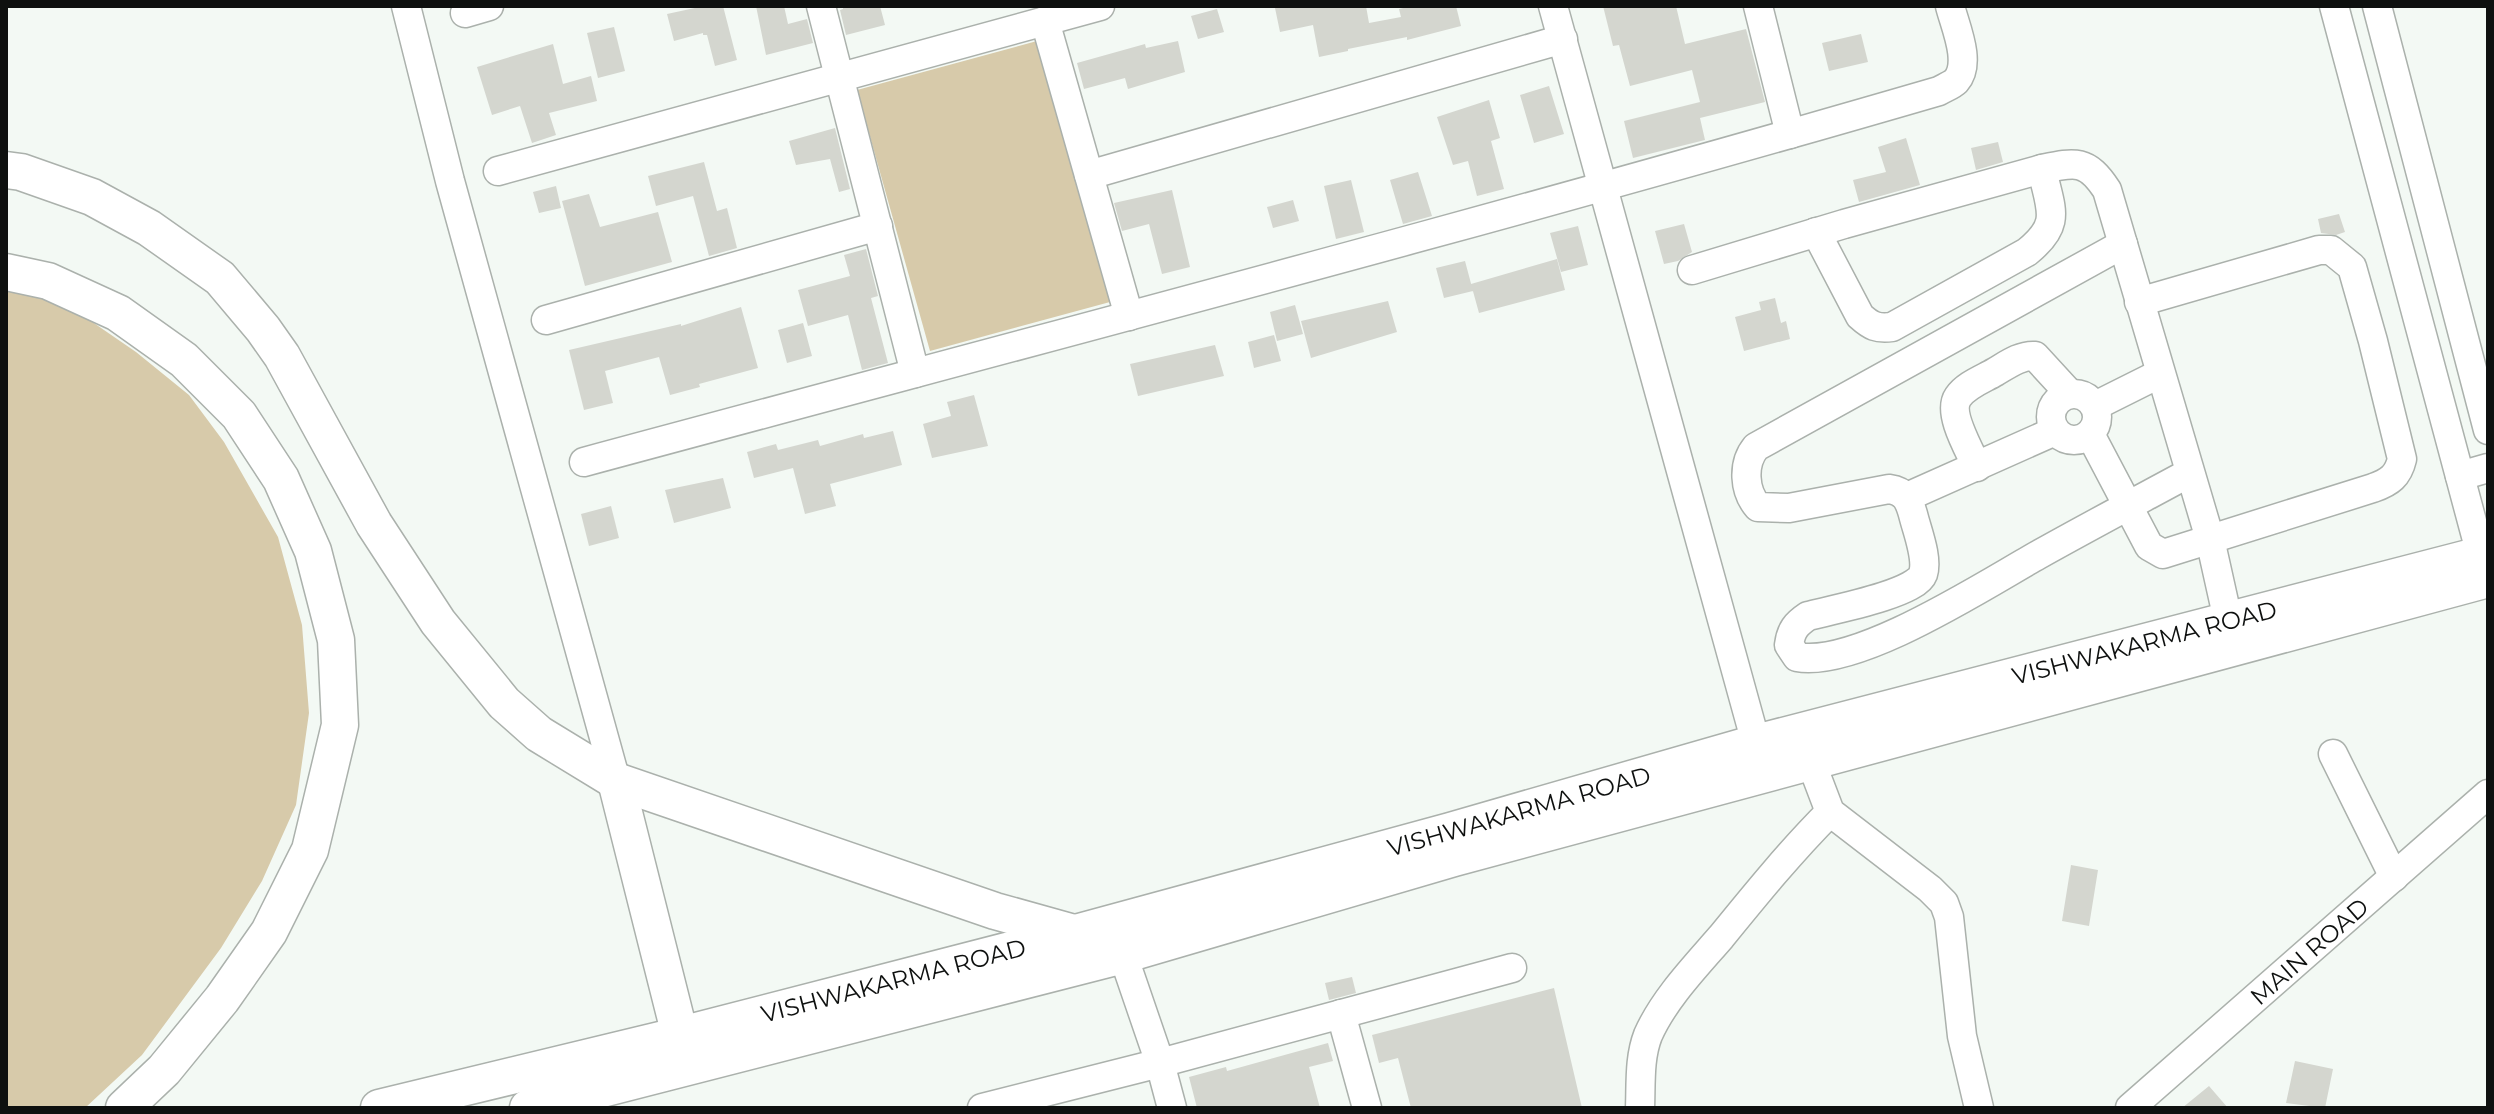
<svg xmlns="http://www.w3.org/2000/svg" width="2494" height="1114" viewBox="0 0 2494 1114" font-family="Montserrat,sans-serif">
<rect width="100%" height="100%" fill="#f3f9f4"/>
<path fill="#d7caaa" d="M1037,41L1110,302L930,351L857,90Z
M6,288L72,308L136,352L189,395L224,442L278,537L302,625L309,713L296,805L262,881L221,948L142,1055L85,1108H6Z"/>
<path fill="#d4d6cf" d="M704,6H723L737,60L715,66L707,35H703V33L674,41L667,14Z
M756,6H784L788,24L807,19L813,43L766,55Z
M843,6H880L885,25L846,35L840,10L843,9Z
M1284,6H1366L1369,23L1401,17L1399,9L1411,6H1456L1461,26L1407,40V37L1348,49V51L1319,57L1313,25L1280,32L1275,8Z
M1603,6H1676L1685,44L1746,29L1765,102L1700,118L1705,140L1633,158L1624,121L1700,102L1692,70L1630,86L1619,45L1613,46Z
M1217,9L1224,32L1198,39L1191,16Z
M614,27L625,71L598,78L587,33Z
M1861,34L1868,62L1829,71L1822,43Z
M1178,41L1185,72L1128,89L1125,78L1084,89L1077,63L1145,44L1146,48Z
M553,44L563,84L591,76L597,101L549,113L556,135L532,143L520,106L492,115L477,67Z
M1549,86L1564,134L1534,143L1520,95Z
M1489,100L1500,138L1491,141L1504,189L1477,196L1468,161L1453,165L1437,117Z
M835,128L850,189L839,192L830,159L796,165L789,141Z
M1906,138L1920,185L1859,202L1853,180L1886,172L1878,147Z
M1998,142L2003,162L1976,170L1971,148Z
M704,162L717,211L727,208L737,248L709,256L693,196L656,206L648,176Z
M1418,172L1432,216L1403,224L1390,180Z
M1351,180L1364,232L1336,239L1324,186Z
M556,186L561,208L539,213L533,192Z
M1172,190L1190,267L1162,274L1149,224L1122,231L1114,203Z
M589,194L600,227L658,212L672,262L585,286L562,201Z
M1293,200L1299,221L1273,228L1267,207Z
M2339,214L2345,232L2336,235L2321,233L2318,219Z
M1684,224L1692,252L1678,261L1664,264L1655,231Z
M1578,226L1588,265L1561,272L1550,233Z
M866,249L878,296L871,298L888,363L862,370L848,315L808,326L798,290L850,276L844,255Z
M1557,259L1565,290L1479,313L1471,284Z
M1465,261L1473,291L1444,298L1436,268Z
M1775,298L1781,323L1786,321L1790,339L1744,351L1735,317L1761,310L1759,302Z
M1388,301L1397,332L1311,358L1301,321Z
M1295,305L1303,334L1277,341L1270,312Z
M741,307L758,368L699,384L700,387L670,395L659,357L605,371L613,403L584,410L569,350L681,324V326Z
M803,323L812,356L787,363L778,330Z
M1274,335L1281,361L1254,368L1248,342Z
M1215,345L1224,376L1138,396L1130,364Z
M974,395L988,446L932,458L923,424L951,416L947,402Z
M893,431L902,465L830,484L836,506L805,514L793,468L754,478L747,452L776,444L778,450L818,440L820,446L863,434L864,438Z
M723,478L731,508L674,523L665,490Z
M611,506L619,538L589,546L581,514Z
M2071,865L2098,870L2089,926L2062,921Z
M1352,977L1356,993L1329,1000L1325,983Z
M1554,988L1582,1108H1411L1398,1058L1379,1063L1372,1035Z
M1328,1043L1333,1061L1309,1067L1320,1108H1197L1189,1077L1226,1067L1227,1071Z
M2295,1061L2333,1069L2325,1108L2286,1103Z
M2209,1086L2228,1108H2182Z"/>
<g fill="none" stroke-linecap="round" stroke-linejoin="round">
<defs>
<g id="minor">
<path d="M406,6L450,181L616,781"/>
<path d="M821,6L915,373"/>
<path d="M1553,6L1756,743"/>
<path d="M1758,6L1790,134"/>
<path d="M2334,6L2481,555"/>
<path d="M2377,6L2488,430"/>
<path d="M465,13L489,6"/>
<path d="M1045,21L1129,316"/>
<path d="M498,171L1100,6"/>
<path d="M1089,175L1563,39"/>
<path d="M1816,232L1860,316C1871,326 1877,329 1892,327L2027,252C2063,223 2050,209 2042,169"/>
<path d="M2123,244L1756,447C1742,464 1744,491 1758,507L1789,508L1889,489C1906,491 1910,502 1914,518C1918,533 1928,559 1923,574C1916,594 1831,610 1808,616C1796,624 1791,630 1789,645L1797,657C1857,668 1983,586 2038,555C2088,527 2139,500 2189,473"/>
<path d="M1692,270L1844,224L2042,169C2075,162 2087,159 2107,190L2210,539L2228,620"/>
<path d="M546,320L878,226"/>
<circle cx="2074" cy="417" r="23"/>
<path d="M2095,406L2159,374"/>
<path d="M2090,434L2149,546L2163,554L2373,488C2390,482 2398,476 2402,459L2373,341L2352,267L2331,250H2319L2139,302"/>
<path d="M584,462C1036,340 1489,222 1939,91C1944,88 1952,85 1956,81C1972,63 1955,26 1950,6"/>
<path d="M1977,467C1970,451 1947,413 1958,397C1966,385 1983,379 1995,372C2007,365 2020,355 2035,356L2069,393"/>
<path d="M2460,476L2488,468"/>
<path d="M1907,497L2055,431"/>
<path d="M2333,754L2394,877"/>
<path d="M1811,762L1830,812L1930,889L1944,903L1949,917L1962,1036L1979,1108"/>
<path d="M1123,955L1160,1063L1172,1108"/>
<path d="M1341,1014L1367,1108"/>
<path d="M982,1108L1160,1063L1512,968"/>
<path d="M1640,1108C1641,1084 1639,1058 1648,1035C1664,999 1695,967 1721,937C1756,894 1791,851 1830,812"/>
<path id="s1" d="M2130,1108L2488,794"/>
</g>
<g id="major">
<path d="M6,170L21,172L92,197L149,228L220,278L263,329L282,356L374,524L438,622L504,703L539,734L616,781L995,911L1074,933"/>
<path d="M6,272L48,281L118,313L184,360L239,415L281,479L313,551L336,640L340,725L310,850L269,932L222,999L164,1070L124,1108"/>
<path d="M616,781L686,1059"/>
<path id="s2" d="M379,1108L681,1035L1076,933L1450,831L1756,743L2488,553"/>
<path d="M528,1108L1123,955L1454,858L2488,579"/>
</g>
</defs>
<use href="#minor" stroke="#abb1ac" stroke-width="31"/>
<use href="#major" stroke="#abb1ac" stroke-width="39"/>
<use href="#minor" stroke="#fff" stroke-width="28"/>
<use href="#major" stroke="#fff" stroke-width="36"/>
</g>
<g text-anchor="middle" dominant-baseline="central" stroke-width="8" stroke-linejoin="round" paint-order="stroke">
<g font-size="24" fill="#0e100f" stroke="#fff">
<text stroke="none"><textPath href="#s2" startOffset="1826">VISHWAKARMA ROAD</textPath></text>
<text stroke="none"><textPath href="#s2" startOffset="1178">VISHWAKARMA ROAD</textPath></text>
<text stroke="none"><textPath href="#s1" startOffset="238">MAIN ROAD</textPath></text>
<text stroke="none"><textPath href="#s2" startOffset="530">VISHWAKARMA ROAD</textPath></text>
</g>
</g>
<rect width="2494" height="1114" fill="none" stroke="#0e100f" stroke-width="16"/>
</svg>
